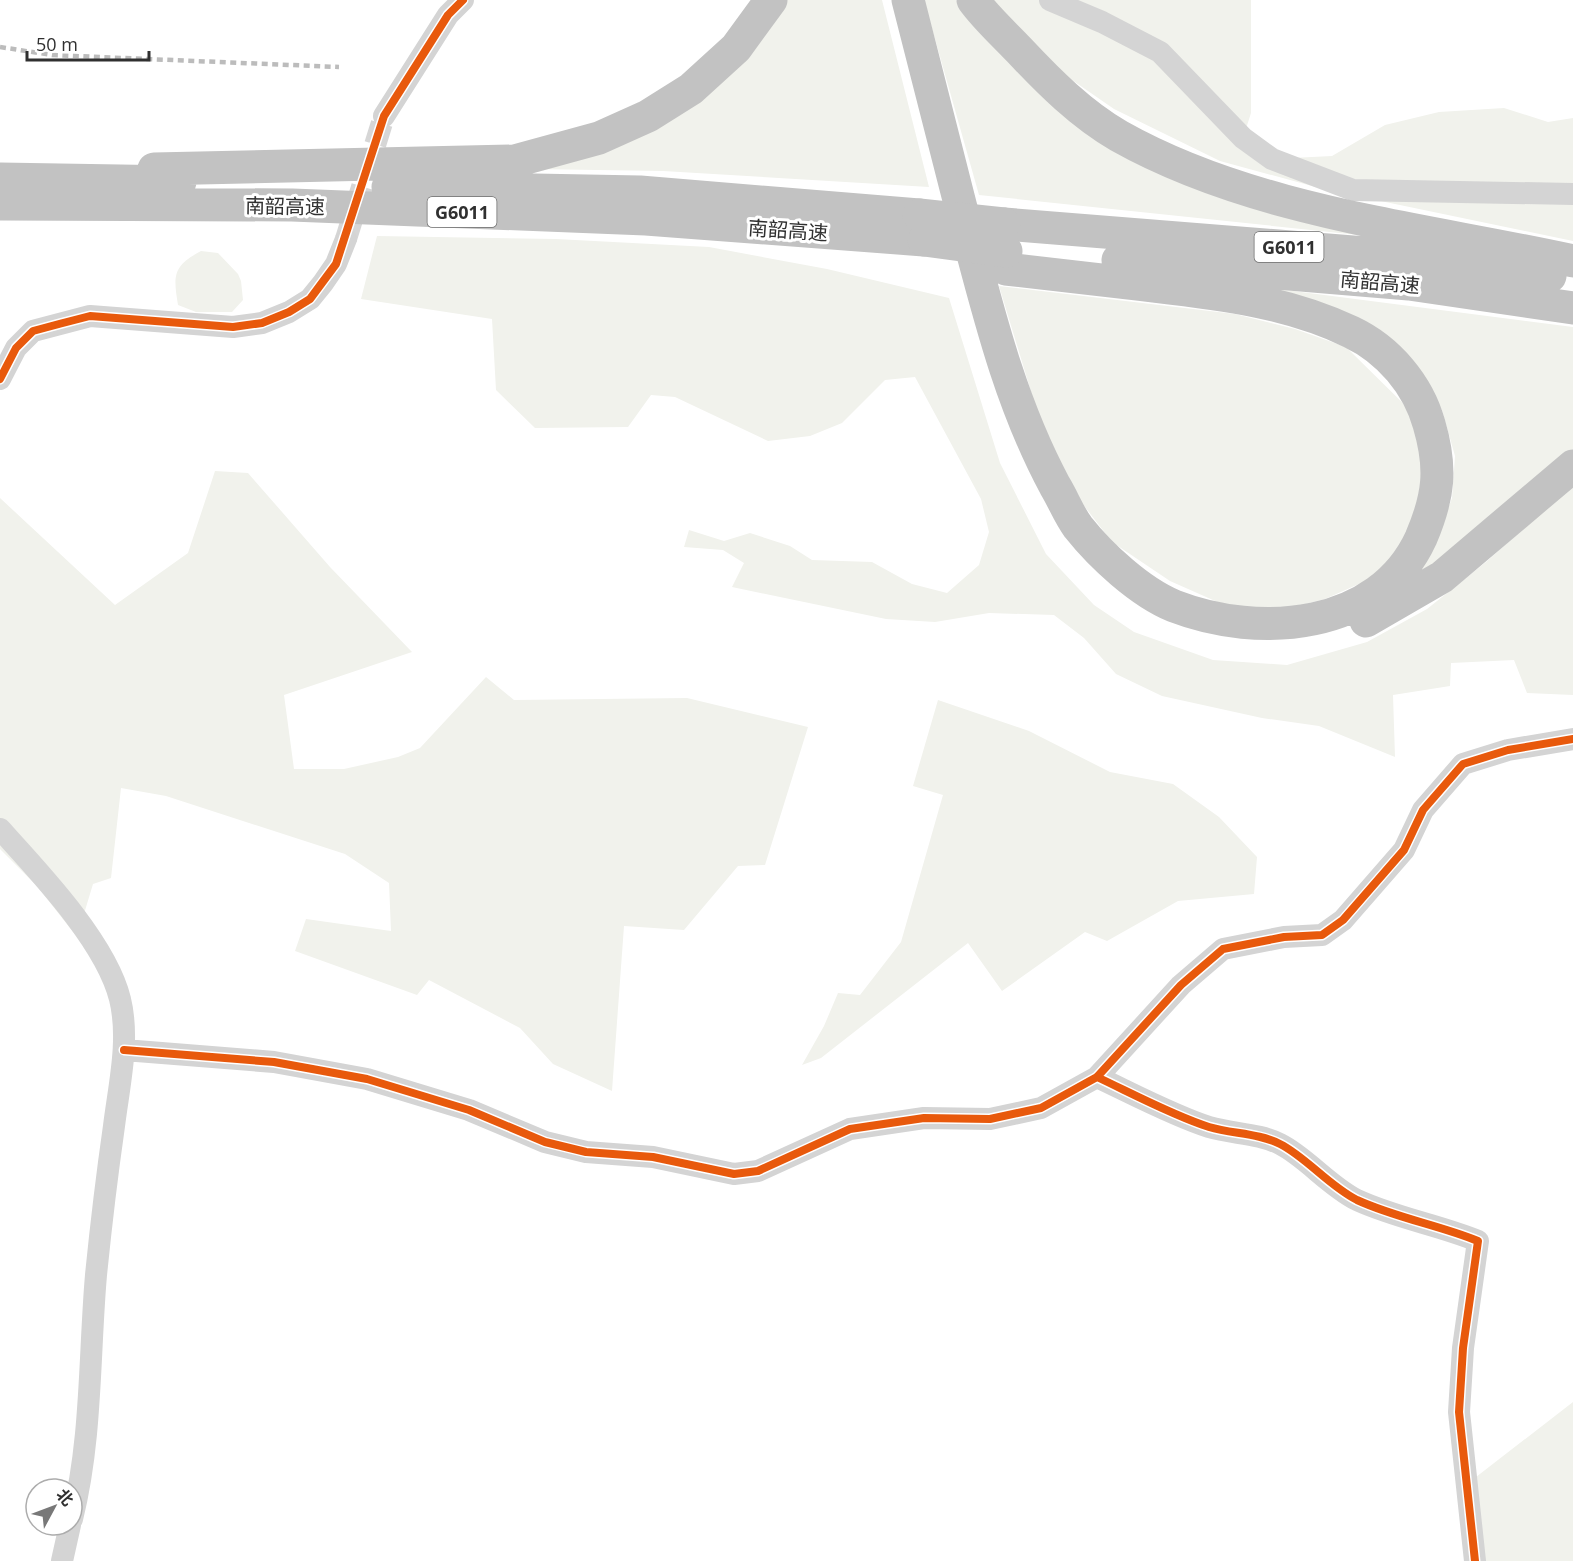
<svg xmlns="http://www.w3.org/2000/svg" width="1573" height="1561" viewBox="0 0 1573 1561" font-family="'Open Sans','Noto Sans SC',sans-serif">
<rect width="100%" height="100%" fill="#fff"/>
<path fill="#f1f2ec" d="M786,0H882L929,187L663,171L531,169L634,139Z
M924,0H956L977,27L1090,134L1416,241L979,195Z
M986,0H1251V113L1243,138L1272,159L1332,156L1385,125L1439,112L1504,108L1548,122L1573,118V241L1323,189L1220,161L1114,109L1046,62Z
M377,236L556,239L709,247L827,269L949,298L1000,463L1046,554L1094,605L1134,632L1213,660L1287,665L1367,642L1427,609L1486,562L1573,484V695L1527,693L1514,660L1451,663L1450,686L1393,695L1395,757L1319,726L1262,718L1162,696L1116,674L1084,638L1054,615L989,613L935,622L886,619L732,587L744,563L723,550L684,547L689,530L724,541L750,533L790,546L812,560L872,562L912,584L947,593L979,565L989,532L981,499L915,377L885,380L842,423L810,436L768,441L675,397L651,395L628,427L535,428L496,390L492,319L361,299Z
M201,251L218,253L238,274L241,281L243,300L232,312H196L178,305C173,275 173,266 201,251Z
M1239,284L1573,327V452L1432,569L1364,613L1437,538L1452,498L1455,456L1442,410L1419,371Z
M999,286L1235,314L1295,329L1346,347L1413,413L1424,462L1413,529L1393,557L1368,580L1325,599L1282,610L1231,608L1170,581L1112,542L1065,481L1039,418Z
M215,471L248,473L330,567L412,652L284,695L294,769H344L398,757L420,748L486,677L514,700L687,698L808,727L765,865L738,866L684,930L624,926L612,1091L553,1064L520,1028L429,980L417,995L295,951L306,919L391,931L389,883L345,854L166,796L121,788L111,878L93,884L77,937L37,886L0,849V498L115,605L188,553Z
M938,700L1029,731L1110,772L1173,784L1219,817L1257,857L1254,894L1178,901L1107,941L1085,932L1002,991L968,943L821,1058L802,1065L824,1026L838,993L860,995L901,942L943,795L913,786Z
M1573,1402V1561H1475L1467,1484Z"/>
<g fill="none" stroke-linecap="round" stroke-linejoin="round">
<path stroke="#d6d6d6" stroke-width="22" stroke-dasharray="22 11" stroke-linecap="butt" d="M346,239L384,116"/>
<path stroke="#d4d4d4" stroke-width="22" d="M1050,0L1102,22L1160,52L1243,138L1272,159L1353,190L1573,194
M384,116L448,15L463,0
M0,379L16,348L33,331L90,316L233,327L262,323L289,312L310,299L323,283L336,264L346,239
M0,829C39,872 106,942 120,999C130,1040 119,1085 114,1126C107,1175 101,1225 96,1275C89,1356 92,1439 72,1519
M124,1050L274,1062L367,1079L469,1110L545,1142L586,1152L653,1157L734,1174L758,1171L850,1129L924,1118L990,1119L1041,1108L1097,1077L1181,985L1223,949L1284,937L1322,935L1343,920L1404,850L1423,810L1463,764L1508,750L1573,739
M1097,1077C1131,1093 1174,1116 1209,1127C1233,1134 1258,1133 1280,1144C1306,1157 1329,1186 1357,1200C1396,1218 1439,1225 1478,1241L1463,1348L1459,1412L1475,1561
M62,1561L70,1525"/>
<path stroke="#c2c2c2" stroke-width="33" d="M908,0C929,81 950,162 970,243C992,327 1014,410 1055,486C1063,499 1069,515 1078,527C1101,556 1140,592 1174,606C1259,639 1379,630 1421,538C1439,496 1442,468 1429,424C1418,385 1389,350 1351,332C1289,302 1222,294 1154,286C1105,280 1056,275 1006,269
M973,0C986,18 1004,34 1019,50C1049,82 1081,114 1119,136C1254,212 1423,228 1573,261
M154,169L515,161L599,138L648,116L691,89L736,48L771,0
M0,179L180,182
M388,187L640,192L919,215
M0,204L292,205L646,219L924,240
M1004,224L1415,257L1550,276
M1118,260L1409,284L1573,308
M1366,621L1442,577L1573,466"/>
<path stroke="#bcbcbc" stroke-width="4.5" stroke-dasharray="6 4.5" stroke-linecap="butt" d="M0,47L52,55L339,67"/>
<path stroke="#c2c2c2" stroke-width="33" d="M919,215L1004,224
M924,240L1006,251"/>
<defs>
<path id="cycleway" d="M0,379L16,348L33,331L59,324L90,316L233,327L262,323L289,312L310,299L336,264L384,116L448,15L463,0
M124,1050L274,1062L367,1079L469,1110L545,1142L586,1152L653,1157L734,1174L758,1171L850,1129L924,1118L990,1119L1041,1108L1097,1077L1181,985L1223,949L1284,937L1322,935L1343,920L1404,850L1423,810L1463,764L1508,750L1573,739
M1097,1077C1131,1093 1174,1116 1209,1127C1233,1134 1258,1133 1280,1144C1306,1157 1329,1186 1357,1200C1396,1218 1439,1225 1478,1241L1463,1348L1459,1412L1475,1561"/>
</defs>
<use href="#cycleway" stroke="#fff" stroke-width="11"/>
<use href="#cycleway" stroke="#e8590c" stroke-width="8"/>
</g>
<g text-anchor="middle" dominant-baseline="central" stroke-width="6" stroke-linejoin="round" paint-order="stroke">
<g fill="#fff" stroke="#6e6e6e" stroke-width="1.5">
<rect x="427.5" y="197" width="69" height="30" rx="4.5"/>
<rect x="1254.5" y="232" width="69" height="30" rx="4.5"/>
</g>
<g font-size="18" font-weight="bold" fill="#303030">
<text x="462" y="212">G6011</text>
<text x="1289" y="247">G6011</text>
</g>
<g font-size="20" fill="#303030" stroke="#fff">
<text transform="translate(285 206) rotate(1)">南韶高速</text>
<text transform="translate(788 230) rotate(4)">南韶高速</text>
<text transform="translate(1380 282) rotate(5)">南韶高速</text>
</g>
</g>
<g transform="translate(54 1507) rotate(49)"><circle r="28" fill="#ffffff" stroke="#acacac" stroke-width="1.5"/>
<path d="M0-4.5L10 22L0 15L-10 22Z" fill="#787878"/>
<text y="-9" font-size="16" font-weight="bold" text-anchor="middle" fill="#303030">北</text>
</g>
<path d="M27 51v9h122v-9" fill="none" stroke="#303030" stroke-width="3"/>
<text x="36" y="51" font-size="18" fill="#303030" stroke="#ffffff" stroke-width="4.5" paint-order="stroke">50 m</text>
</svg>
